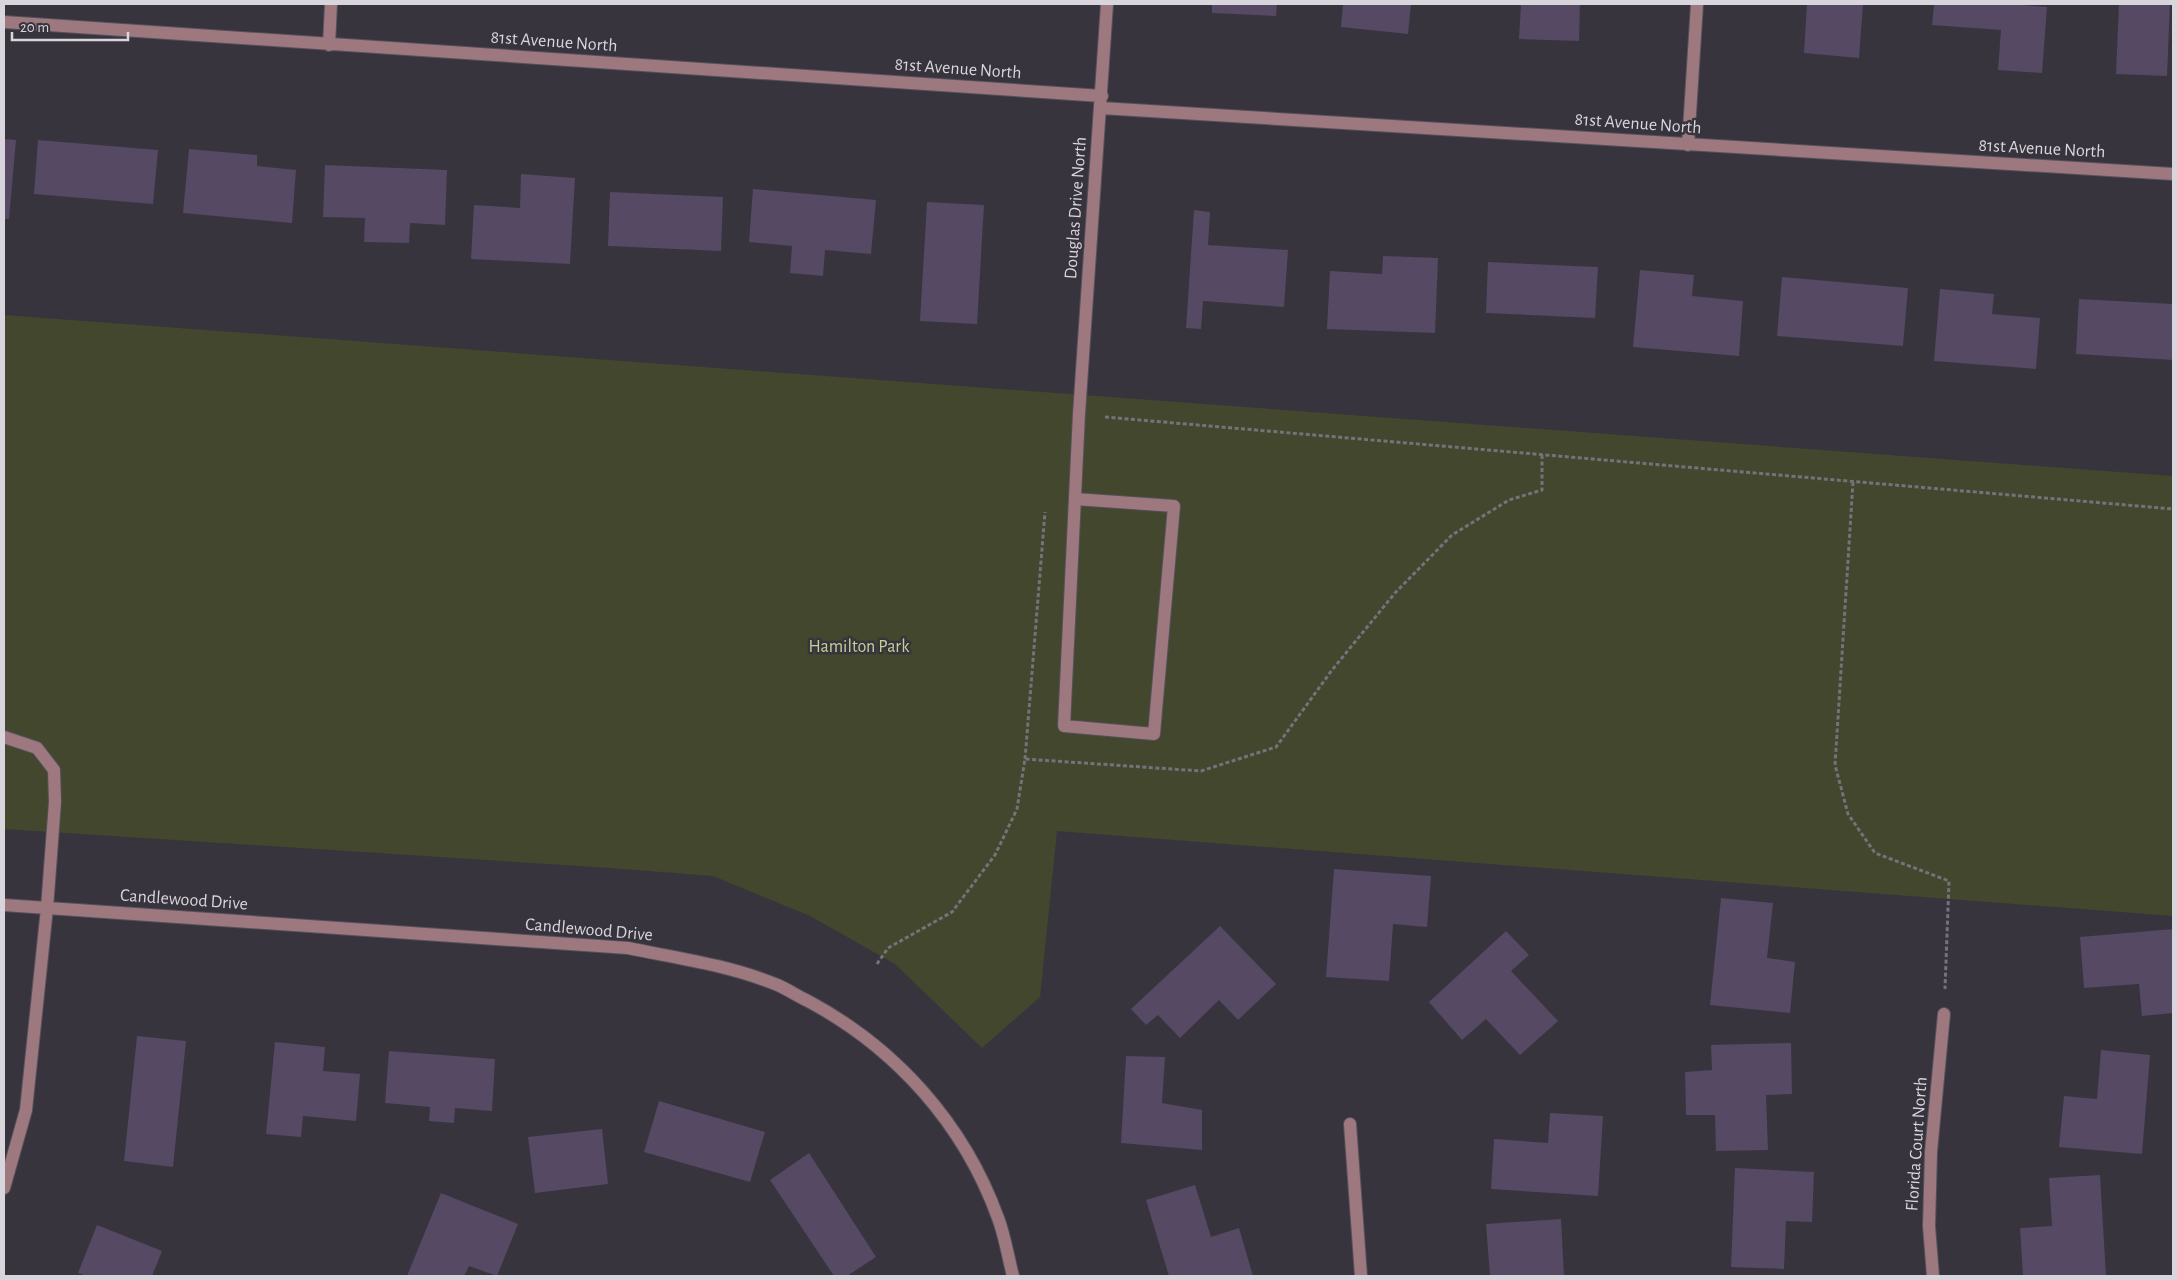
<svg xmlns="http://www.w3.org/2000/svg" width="2177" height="1280" viewBox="0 0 2177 1280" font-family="'Alegreya Sans',sans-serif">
<rect width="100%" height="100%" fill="#38343d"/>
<path fill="#42472e" d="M4,315L2173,476V916L1057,831L1040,997L982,1048L895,964L810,916L713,876L610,868L4,829Z"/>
<path fill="#554964" d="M1212,4H1277L1276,16L1212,13Z
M1343,4H1411L1408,34L1341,27Z
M1521,4H1580L1579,41L1519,39Z
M1807,4H1863L1859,58L1804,53Z
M1934,4H2012L2047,7L2042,73L1998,70L2001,30L1932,25Z
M2119,4H2170L2167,76L2116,74Z
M4,139L16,140L9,219H4Z
M38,140L158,150L153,204L34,194Z
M189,149L257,155V166L296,170L292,223L183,213Z
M325,165L447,170L445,225L410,223L409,243L364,242L365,218L323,217Z
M521,174L575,178L570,264L471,259L474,205L520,208Z
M753,189L876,200L871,254L825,250L823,276L790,273L792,246L749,242Z
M610,192L723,197L721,251L608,246Z
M927,202L984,205L977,324L920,321Z
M1194,210L1210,212L1208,245L1288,250L1284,307L1203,301L1201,329L1186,328Z
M1383,256L1438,258L1435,333L1327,329L1330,271L1382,274Z
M1488,262L1598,267L1595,318L1486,313Z
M1640,270L1694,275L1692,296L1743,301L1739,356L1633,347Z
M1782,277L1908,288L1903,346L1777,336Z
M1940,289L1994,294L1992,314L2040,318L2036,369L1934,361Z
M2079,299L2173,304V360L2076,354Z
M1334,869L1431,876L1427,927L1393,924L1389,981L1326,977Z
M1721,898L1773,903L1767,958L1795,962L1790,1013L1710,1005Z
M1220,926L1276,984L1238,1020L1219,1000L1180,1038L1158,1015L1146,1025L1131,1009Z
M2173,929V1013L2142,1016L2139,984L2084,988L2080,937Z
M1506,931L1529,955L1511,971L1558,1021L1520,1055L1486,1019L1462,1040L1429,1002Z
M137,1036L186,1041L173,1167L124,1161Z
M275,1042L325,1047L323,1071L360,1074L356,1121L303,1116L301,1137L266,1134Z
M1791,1043L1792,1094L1766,1095L1768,1150L1716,1151L1715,1115H1686L1685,1072L1712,1070L1711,1045Z
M2101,1050L2150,1055L2142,1154L2059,1147L2064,1096L2097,1099Z
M389,1051L495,1059L492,1111L455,1108L454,1123L429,1121L430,1107L385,1103Z
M1126,1056L1165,1057L1162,1103L1202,1110V1150L1121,1143Z
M659,1101L765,1132L750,1182L644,1152Z
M1550,1113L1603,1116L1598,1196L1491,1189L1494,1139L1548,1143Z
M602,1129L608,1184L535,1193L528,1137Z
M809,1153L876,1257L847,1276H834L770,1180Z
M1735,1168L1814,1172L1812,1222L1786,1221L1784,1269L1731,1267Z
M2100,1175L2106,1276H2023L2020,1228L2052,1226L2049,1178Z
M1195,1185L1211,1237L1239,1228L1253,1276H1169L1146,1200Z
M441,1193L518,1224L497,1276L469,1266L464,1276H407Z
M1561,1219L1564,1276H1490L1486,1224Z
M97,1225L162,1251L152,1276H87L78,1273Z"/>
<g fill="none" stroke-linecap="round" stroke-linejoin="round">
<defs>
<path id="minor" d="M4,22L1102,96
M329,45L331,4
M1101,108L2173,174
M1688,145L1697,4
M1075,499L1174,506L1154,734L1064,726L1079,414L1107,4
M4,737L37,748L54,770L55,802L47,908L26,1110L4,1188
M4,905L628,948C677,958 728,965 775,984C786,988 797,996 808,1001C896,1048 964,1124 998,1218C1005,1236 1008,1257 1013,1276
M1350,1124L1361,1276
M1933,1276L1929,1226L1931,1152L1944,1014"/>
</defs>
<use href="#minor" stroke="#55515a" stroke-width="14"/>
<path stroke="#75727a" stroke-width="3" stroke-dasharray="4 2.5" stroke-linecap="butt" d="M1105,417L2173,509
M1853,482L1835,765L1848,814L1875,853L1949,881L1945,989
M1025,759L1045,512
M877,964L888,948L952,912L995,855L1017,809L1025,759L1201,771L1276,747L1332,670L1395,593L1452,535L1509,500L1542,490V455"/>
<use href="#minor" stroke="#9d787f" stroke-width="12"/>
</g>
<g text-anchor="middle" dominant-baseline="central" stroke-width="5" stroke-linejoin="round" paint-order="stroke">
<g font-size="18" fill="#d8d6dc" stroke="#38343d">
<text transform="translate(554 42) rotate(4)">81st Avenue North</text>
<text transform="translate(958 69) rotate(4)">81st Avenue North</text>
<text transform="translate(1638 124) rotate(4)">81st Avenue North</text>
<text transform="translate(2042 149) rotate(3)">81st Avenue North</text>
<text transform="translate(1076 208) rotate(-86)">Douglas Drive North</text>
<text transform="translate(184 900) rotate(4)">Candlewood Drive</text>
<text transform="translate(589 930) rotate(5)">Candlewood Drive</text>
<text transform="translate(1917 1144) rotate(-86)">Florida Court North</text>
</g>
<g font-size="18" fill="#c4d096" stroke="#38343d">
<text x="859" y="647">Hamilton Park</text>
</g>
</g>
<rect width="2177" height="1280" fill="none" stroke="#d8d6dc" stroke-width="10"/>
<path d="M12 32v8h116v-8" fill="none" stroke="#d8d6dc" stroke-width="2.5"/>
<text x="20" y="32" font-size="15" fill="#d8d6dc" stroke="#38343d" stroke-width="4" paint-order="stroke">20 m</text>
</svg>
